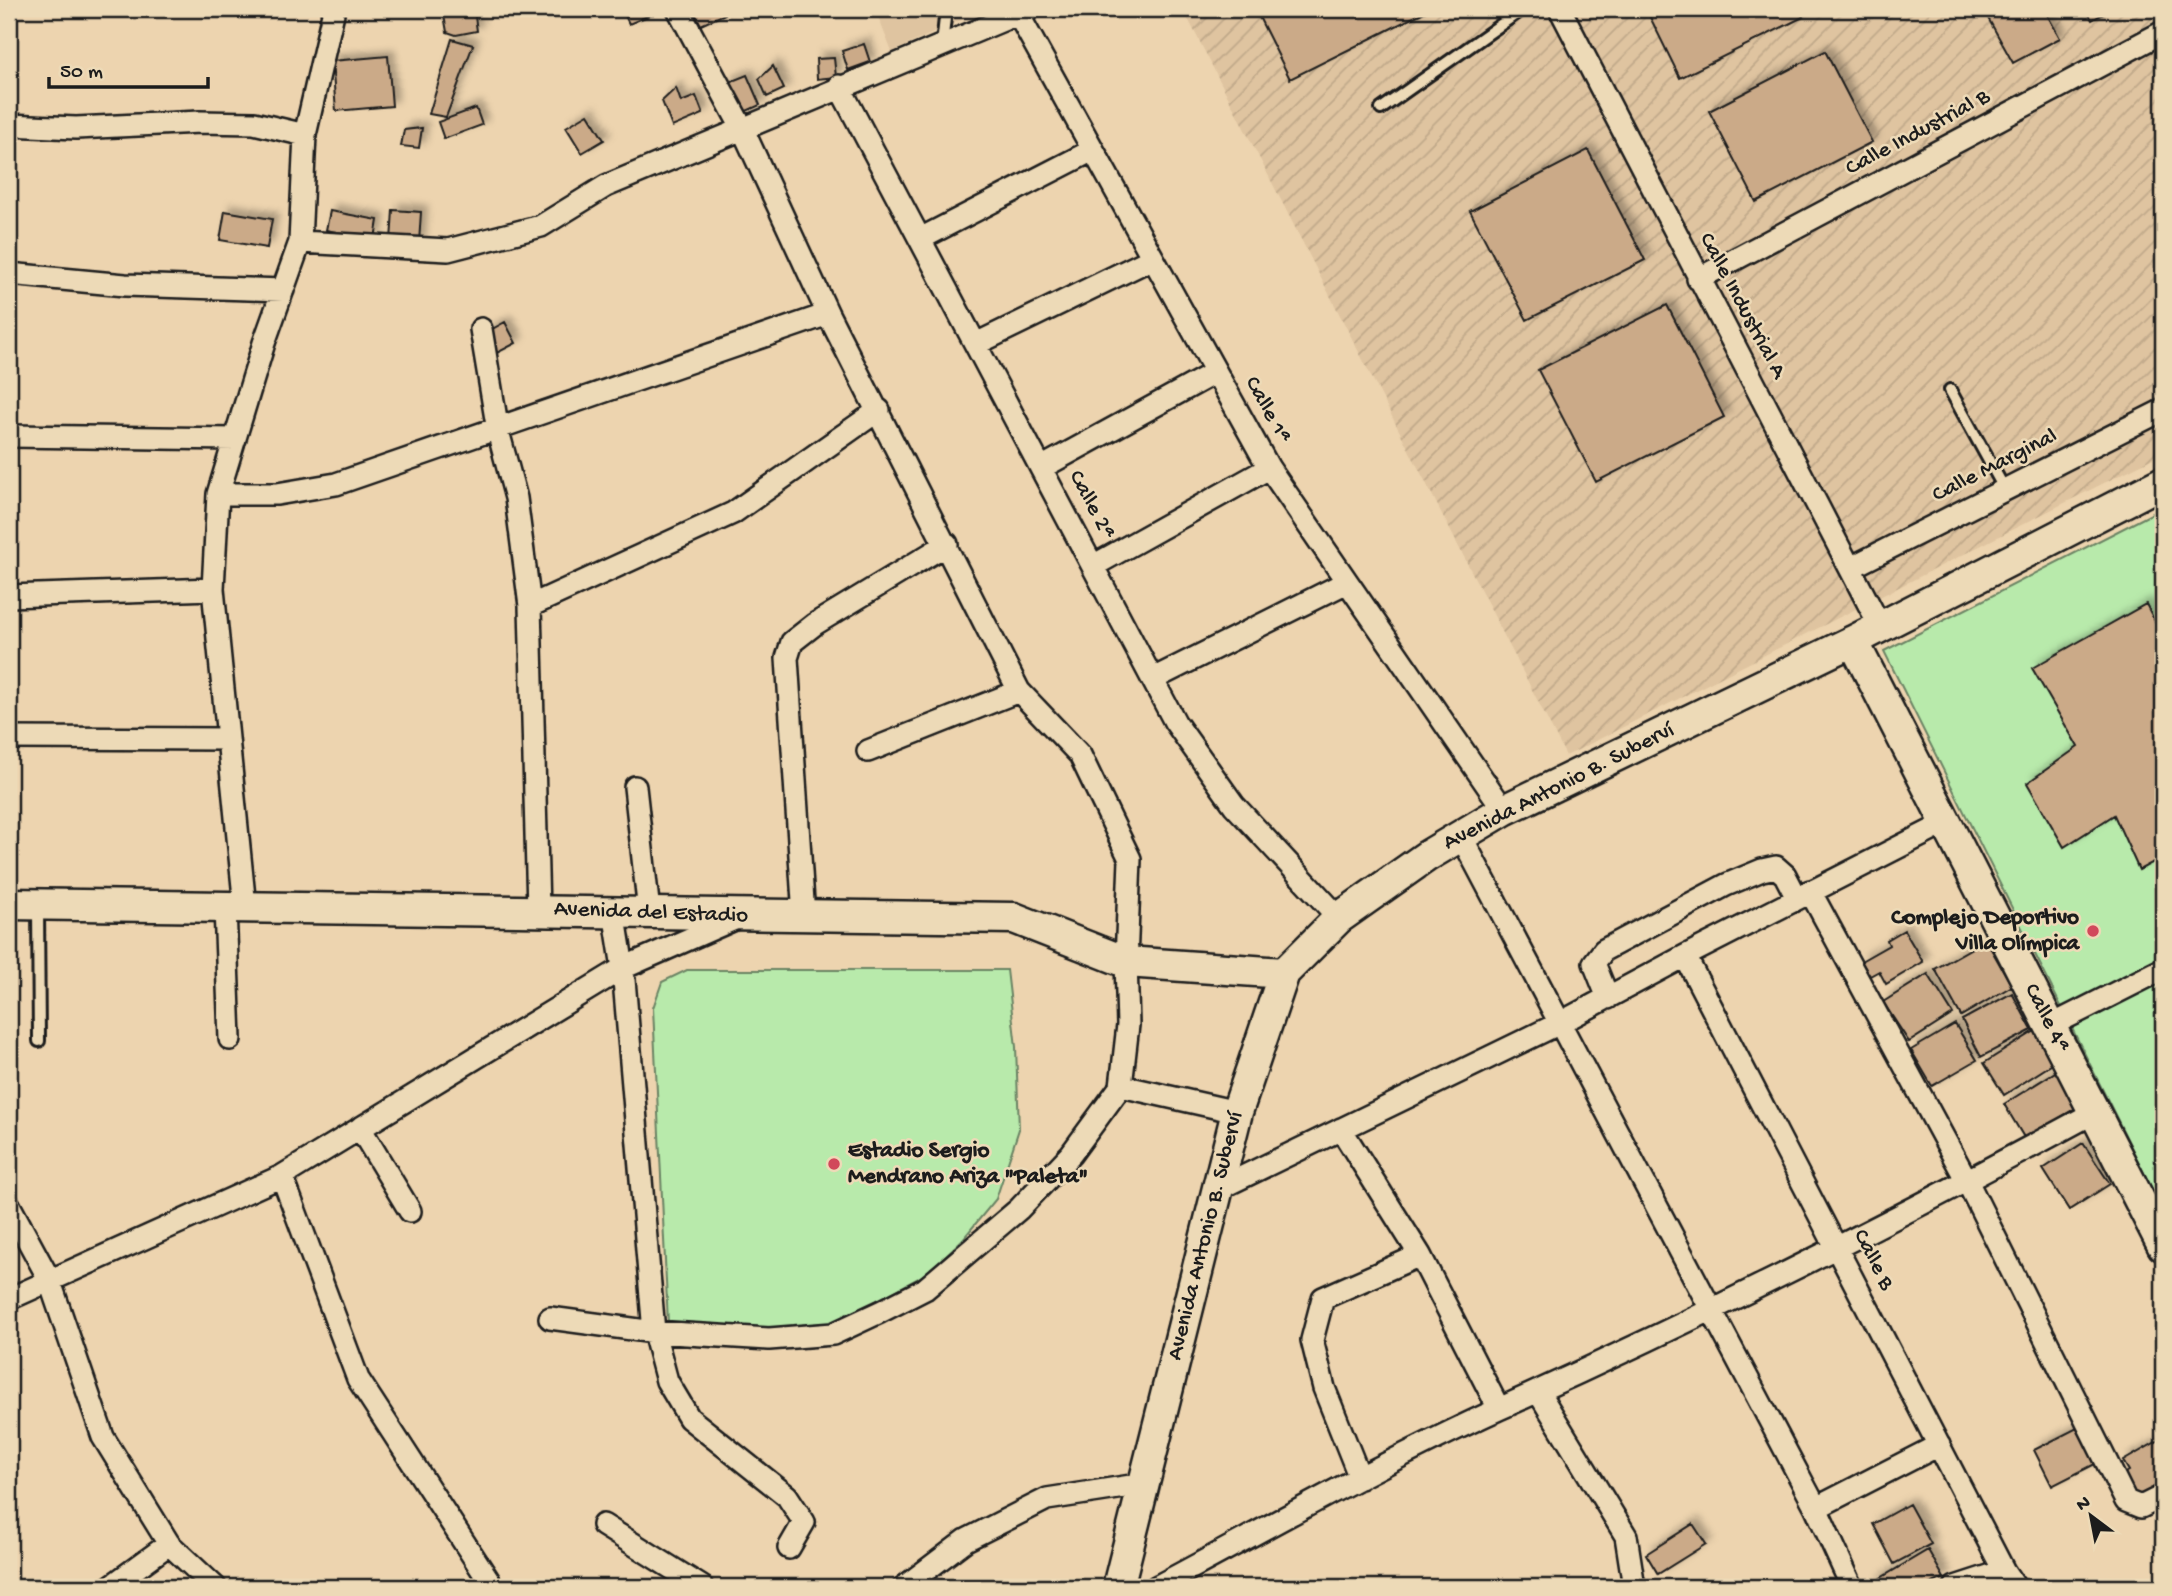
<svg xmlns="http://www.w3.org/2000/svg" width="2172" height="1596" viewBox="0 0 2172 1596" font-family="'Gochi Hand',sans-serif">
<defs>
<pattern id="industrial-furrows" width="10" height="10" patternUnits="userSpaceOnUse" patternTransform="scale(1.75)"><rect width="10" height="10" fill="#dfc4a0"/><path d="M-1 1l2-2M0 10L10 0M9 11l2-2" fill="none" stroke="#bfa889"/></pattern>
<filter id="shadow"><feDropShadow dx="6" dy="-6" stdDeviation="3.5" flood-color="#0004"/></filter>
</defs>
<rect width="100%" height="100%" fill="#edd4af"/>
<filter id="ink" filterUnits="userSpaceOnUse"><feTurbulence type="fractalNoise" baseFrequency=".0143" numOctaves="2"/><feDisplacementMap in="SourceGraphic" scale="14" xChannelSelector="R" yChannelSelector="G"/><feConvolveMatrix kernelMatrix="1 2 1 2 8 2 1 2 1" color-interpolation-filters="sRGB"/></filter>
<g filter="url(#ink)">
<path fill="#dfc4a0" d="M875,9H985L892,52Z"/>
<path fill="url(#industrial-furrows)" d="M1183,9H2163V453L1566,756Z"/>
<path fill="#b8eaab" stroke="#6a8364" stroke-width="2" d="M2163,508V1211L1884,651Z
M687,970H1007L1016,1047L1019,1129L996,1199L963,1239L926,1274L833,1325L757,1329L668,1323L653,1008L662,982Z"/>
<path fill="#cbaa88" stroke="#1c1c1c" stroke-width="2" filter="url(#shadow)" d="M474,9L477,31L456,35L447,32L443,10Z
M622,9H655L657,12L629,24Z
M693,9H723L725,14L701,25Z
M1255,9H1430L1290,79Z
M1646,9H1798L1803,17L1680,78Z
M1983,9H2044L2060,38L2013,63Z
M2086,9H2113L2092,20Z
M452,39L473,45L446,117L429,114Z
M864,44L870,62L848,70L842,51Z
M1825,51L1872,142L1756,202L1709,111Z
M388,56L392,106L336,111L332,61Z
M834,58L836,77L817,79L816,59Z
M773,66L784,89L767,97L759,79Z
M747,75L760,105L740,114L727,83Z
M676,88L681,102L696,96L703,114L672,127L662,101Z
M476,108L482,125L444,139L438,122Z
M588,114L604,140L582,153L566,127Z
M422,128L419,148L401,146L404,130Z
M1588,150L1645,260L1527,320L1470,211Z
M393,210L421,212L419,243L391,241Z
M225,211L272,219L267,248L220,240Z
M330,211L378,220L375,239L326,230Z
M1667,305L1724,417L1596,482L1538,370Z
M505,322L516,343L497,353L487,332Z
M2146,604L2163,637V857L2139,870L2114,815L2064,847L2027,783L2078,747L2032,668Z
M1904,930L1923,962L1886,984L1879,971L1870,976L1861,961L1889,945L1887,940Z
M1986,940L2012,986L1961,1016L1935,969Z
M1928,974L1953,1014L1909,1042L1883,1002Z
M2012,993L2032,1030L1981,1057L1962,1020Z
M1955,1024L1977,1060L1932,1086L1911,1050Z
M2035,1031L2054,1063L2004,1095L1984,1063Z
M2057,1071L2079,1106L2025,1139L2004,1104Z
M2083,1143L2110,1184L2069,1210L2043,1169Z
M2079,1427L2097,1463L2052,1486L2034,1450Z
M2163,1438V1473L2159,1475L2163,1485L2137,1500L2122,1475L2129,1471L2123,1461Z
M1909,1504L1931,1544L1894,1564L1873,1524Z
M1693,1524L1706,1544L1658,1574L1646,1554Z
M1928,1550L1944,1578L1924,1587H1878L1874,1582Z"/>
<g fill="none" stroke-linecap="round" stroke-linejoin="round">
<defs>
<path id="lane" d="M942,45L946,9
M1381,109L1523,9
M1950,390L2005,490
M38,907L39,1041"/>
<path id="street" d="M1560,9L1880,626
M1018,14L1269,468L1504,810
M839,86L1175,722L1234,805L1339,918
M9,125L76,128L200,122L254,123L305,135
M920,239L1093,150
M300,242L448,250L541,226L606,186L1029,9
M9,274L125,285L283,290
M1698,279L2163,32
M481,329L498,431L516,498L530,606L538,910
M976,344L1153,258
M9,436L235,439
M1041,468L1216,372
M218,494H277L336,484L828,314
M1093,566L1269,468
M1850,568L2163,410
M9,596L213,589
M530,606L733,513L879,410
M1153,679L1345,583
M9,738L228,739
M868,751L1019,691
M635,787L649,912
M1461,836L1816,1508L1852,1587
M1810,891L1967,1181L2126,1501L2141,1507L2163,1496
M225,907L230,1039
M245,907L213,589L218,494L264,343L300,242L305,135L334,9
M614,911L623,968L654,1332L667,1381L689,1418L787,1496L804,1522L789,1548
M804,917L787,658L792,642L815,624L947,544
M1685,956L2004,1571L2015,1587
M1608,998L1594,963L1604,950L1726,885L1762,870L1776,867L1785,875L1797,898
M2050,1026L2163,969
M1121,1086L1237,1112
M360,1128L410,1211
M1341,1129L1420,1255L1499,1409
M282,1176L358,1379L493,1587
M1216,1190L1560,1023L1685,956L1946,823
M9,1205L49,1279L103,1437L169,1544L215,1587
M9,1299L282,1176L623,968L737,918
M550,1318L654,1332L769,1339L833,1334L880,1312L925,1289L1019,1209L1071,1154L1121,1086L1128,1025L1126,962L1130,859L1080,755L1019,691L828,314L743,130L678,9
M1539,1393L1626,1536L1634,1587
M1360,1478L1324,1388L1312,1340L1323,1298L1420,1255
M1816,1508L1939,1445
M603,1525L702,1587
M110,1587L169,1544
M904,1587L966,1540L1047,1499L1144,1484
M1156,1587C1269,1527 1382,1462 1499,1409C1701,1318 1900,1218 2095,1112
M1955,1587L2004,1571"/>
<path id="secondary" d="M1853,641L2163,1246
M9,904L1014,918L1126,962L1284,973
M1118,1587L1237,1112L1284,973L1339,918L1427,856L1504,810L1853,641L2163,482"/>
</defs>
<use href="#lane" stroke="#1c1c1c" stroke-width="16"/>
<use href="#street" stroke="#1c1c1c" stroke-width="26"/>
<use href="#secondary" stroke="#1c1c1c" stroke-width="35"/>
<use href="#lane" stroke="#eddab7" stroke-width="10"/>
<use href="#street" stroke="#eddab7" stroke-width="21"/>
<use href="#secondary" stroke="#eddab7" stroke-width="30"/>
</g>
</g>
<g fill="#d1495b" stroke="#eddab7" stroke-width="2.5">
<circle cx="2093" cy="931" r="7"/>
<circle cx="834" cy="1164" r="7"/>
</g>
<g text-anchor="middle" dominant-baseline="central" stroke-width="5" stroke-linejoin="round" paint-order="stroke">
<g font-size="23" fill="#1c1c1c" stroke="#eddab7">
<text transform="translate(1918 133) rotate(-28)">Calle Industrial B</text>
<text transform="translate(1742 306) rotate(62)">Calle Industrial A</text>
<text transform="translate(1267 410) rotate(61)">Calle 1ª</text>
<text transform="translate(1995 466) rotate(-27)">Calle Marginal</text>
<text transform="translate(1091 505) rotate(62)">Calle 2ª</text>
<text transform="translate(1559 787) rotate(-27)">Avenida Antonio B. Suberví</text>
<text transform="translate(651 913) rotate(2)">Avenida del Estadio</text>
<text transform="translate(2046 1018) rotate(63)">Calle 4ª</text>
<text transform="translate(1206 1236) rotate(-76)">Avenida Antonio B. Suberví</text>
<text transform="translate(1873 1260) rotate(63)">Calle B</text>
</g>
<g font-size="23" font-weight="bold" fill="#1c1c1c" stroke="#eddab7" text-anchor="end">
<text x="2079" y="918">Complejo Deportivo<tspan x="2079" dy="26">Villa Olímpica</tspan></text>
<text x="848" y="1151" text-anchor="start">Estadio Sergio<tspan x="848" dy="26">Mendrano Ariza "Paleta"</tspan></text>
</g>
</g>
<rect width="2172" height="1596" fill="none" stroke="#eddab7" stroke-width="35"/>
<rect x="18" y="18" width="2137" height="1561" fill="none" stroke="#1c1c1c" stroke-width="2.5" filter="url(#ink)"/>
<g transform="translate(2091 1516) rotate(328)" stroke="#eddab7" stroke-width="5" paint-order="stroke">
<path d="M0-5L12 26L0 18L-12 26Z" fill="#1c1c1c"/>
<text y="-10" font-size="19" font-weight="bold" text-anchor="middle" fill="#1c1c1c">N</text>
</g>
<path d="M49 77v10h159v-10" fill="none" stroke="#1c1c1c" stroke-width="3.5"/>
<text x="60" y="77" font-size="21" fill="#1c1c1c" stroke="#eddab7" stroke-width="5" paint-order="stroke">50 m</text>
</svg>
